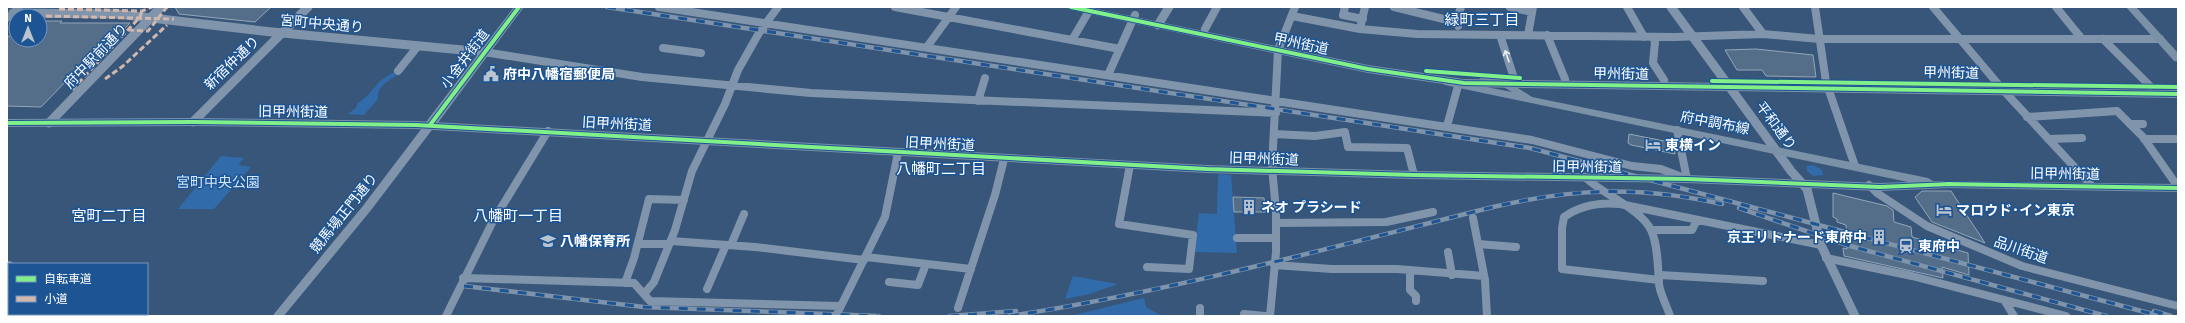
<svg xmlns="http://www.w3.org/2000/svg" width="2185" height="323" viewBox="0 0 2185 323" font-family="Signika,'Noto Sans JP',sans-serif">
<rect width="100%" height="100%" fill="#375679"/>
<path fill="#316baa" d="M392,73H399C391,81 377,84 378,99L364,115L347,114L355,109L358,103L368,95L380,81Z
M221,156L244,158L238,165L251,167L214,209H178Z
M1814,165L1822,170L1823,175L1813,176L1807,171V166Z
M1218,174L1231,175L1237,253L1194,252L1199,213L1217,214Z
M1073,276L1118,284L1090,294L1065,299Z
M1144,298L1146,307L1162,316H1070Z"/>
<path fill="#546d88" stroke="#94a6b9" d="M175,7H271L255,22L179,14Z
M40,21H62L60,23H130L81,75H72L41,107L7,106V38L16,30V40H40Z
M1756,49L1813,55L1816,77L1766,76L1762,70H1737L1725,50Z
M1629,134L1674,143L1675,154L1631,145L1628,143Z
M1922,191H1951L1985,243L1932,222L1915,197Z
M1833,193L1887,206L1893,210L1894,222L1911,227L1912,237L1968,253L1969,275L1942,267L1943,278L1844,256L1843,248L1847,249L1846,225L1837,222V219L1833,217Z
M1233,197L1264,198L1266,212H1234Z"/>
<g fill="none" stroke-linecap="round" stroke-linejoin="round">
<path stroke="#8095ab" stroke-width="8" d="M659,7L1532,140L1632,166L1661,169L1687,179L1677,130
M895,7L1120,49
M1345,7L1343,15L1363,19
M1394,7L1456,22
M1510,7L1532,12
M1627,7L1644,37
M1743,7L1763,34
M1815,7L1826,82L1855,166
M1933,7L1998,84
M2056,7L2082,39
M1292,16L1360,29L1417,34L1675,37L1763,34L1819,39H2160
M1361,24L1365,7
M1458,26L1456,22L1461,7
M1205,29L1217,7
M1500,35L1514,78
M1528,35L1533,7
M1547,35L1565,79
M1653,37L1655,42L1653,63L1664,80
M2103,39L2150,86
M1072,40L1089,11
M927,47L956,7
M663,48L701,53
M484,52L642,77L811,93L1276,113
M398,71L418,46
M1108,75L1135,15
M2004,91L2091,185
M978,101L985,78
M2027,117L2117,111L2143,137L2178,187
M2130,124H2143
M1447,126L1458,86
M1274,134L1315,136L1345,132L1348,147L1407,148L1414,175
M2048,139L2082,138
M2144,139H2178
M1130,165L1119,224L1193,235L1189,269L1147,267
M1585,177C1602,194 1641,209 1651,230C1658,244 1658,269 1659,284C1660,294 1667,306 1670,316
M1869,185L1877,193L1927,226L2022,266L2178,306
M1473,218L1485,280L1487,316
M1276,223L1386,222L1433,212
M1651,230H1692L1697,220
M1237,238H1276
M671,241L755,247L864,260
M638,244H669
M1478,244L1516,247
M731,245L744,214
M1448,252L1452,275
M866,257L971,269
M1826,258L1912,276L2066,316
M7,265H9
M1274,265L1332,269H1397L1484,276
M1410,270V290L1416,296V301
M1660,275L1763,281
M463,278L634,283L650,301L840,306
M1659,280L1562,269V228L1564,217C1581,205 1599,202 1620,204L1821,245
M889,282L918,285L926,264
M625,283L634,258L649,199L684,200
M707,289L726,245
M644,294L654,282L675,230L692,171L725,104L738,70L759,33L778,7
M2004,300L2014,316
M958,308L995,195L1004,159
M1200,308V316
M7,312H9
M66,314L82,316
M1244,314L1265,316
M17,316L18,314
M446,316L493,221L548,131
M836,316L885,217L898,153
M1270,316L1276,252V211L1272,167L1278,50L1295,7"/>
<path stroke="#8095ab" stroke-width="9" d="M1671,7L1791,171L1807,189L1821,245L1855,316
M13,13L117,14L272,32L484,52
M1158,25L1169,7
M193,122L308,7
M49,123L161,7
M278,316L367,208L430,125"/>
<path fill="#7b91a8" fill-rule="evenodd" d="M14,7H24L10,21L7,22V14Z
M2126,7H2136L2178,53V62L2174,61Z
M1484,74L1504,79L1532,97L1928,178L1933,181L2178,184V192L1949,188L1880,191L1687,183L1414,179L1207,173L416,129L193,126L7,127V119L193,118L416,121L1207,165L1414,171L1687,175L1880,183L1908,182L1445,85L1440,82L1445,79L1512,92L1497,83L1480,79L1479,77Z"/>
<path fill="#7e92a9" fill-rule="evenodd" d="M514,7H524L434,128H426L424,125L426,122Z"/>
<path fill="#7e92aa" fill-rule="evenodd" d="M1065,7H1087L1368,65L1464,79L2178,90V98L1464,87L1368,73L1071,10Z"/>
<defs>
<path id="rail" d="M607,7L1530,148L2160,316
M1739,208L1850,246L2106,316
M464,286L644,307L879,316
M2154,311L2171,316
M950,316L1016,311
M1010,316C1173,291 1333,247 1493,207C1575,188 1639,186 1722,204"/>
</defs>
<use href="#rail" stroke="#7f93aa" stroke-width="4.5"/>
<use href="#rail" stroke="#1c5494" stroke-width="3" stroke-dasharray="9" stroke-linecap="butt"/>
<path stroke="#d1b7ad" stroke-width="3" stroke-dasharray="6 3" stroke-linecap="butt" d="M59,9L142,11L152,7
M46,16L174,19
M128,30L148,31L167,7
M105,79L123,66L167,25
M72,90L140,17L142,11"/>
<defs>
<path id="cycleway" d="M1071,7L1368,69L1464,83L2178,94
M1426,71L1520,78
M1712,81L2178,87
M7,123L193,122L416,125L1207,169L1414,175L1687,179L1880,187L1951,184
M430,125L519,7
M1946,184L2178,188"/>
</defs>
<use href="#cycleway" stroke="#1c5494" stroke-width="6"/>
<use href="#cycleway" stroke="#82f089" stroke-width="4"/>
</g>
<defs><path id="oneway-shaft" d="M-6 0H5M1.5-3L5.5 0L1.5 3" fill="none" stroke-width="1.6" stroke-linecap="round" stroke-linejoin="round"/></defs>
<use stroke="#eceff2" href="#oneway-shaft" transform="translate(1507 56) rotate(-109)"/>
<defs>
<symbol id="civic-bare" viewBox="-9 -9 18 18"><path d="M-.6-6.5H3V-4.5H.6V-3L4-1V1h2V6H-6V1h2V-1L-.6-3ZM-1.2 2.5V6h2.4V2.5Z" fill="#b9c4d0" stroke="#1c5494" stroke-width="2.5" paint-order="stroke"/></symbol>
<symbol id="hotel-bare" viewBox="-9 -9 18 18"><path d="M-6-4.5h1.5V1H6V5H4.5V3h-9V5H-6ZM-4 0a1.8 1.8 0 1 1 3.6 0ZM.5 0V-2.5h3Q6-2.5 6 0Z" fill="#b9c4d0" stroke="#1c5494" stroke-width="2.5" paint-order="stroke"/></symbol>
<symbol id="building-bare" viewBox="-9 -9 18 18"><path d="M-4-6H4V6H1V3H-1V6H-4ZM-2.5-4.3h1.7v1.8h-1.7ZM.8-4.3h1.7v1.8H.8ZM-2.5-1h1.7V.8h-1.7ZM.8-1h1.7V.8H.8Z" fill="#b9c4d0" stroke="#1c5494" stroke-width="2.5" paint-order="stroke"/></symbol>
<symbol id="school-bare" viewBox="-9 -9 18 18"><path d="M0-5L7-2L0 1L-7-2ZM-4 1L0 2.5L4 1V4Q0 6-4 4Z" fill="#b9c4d0" stroke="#1c5494" stroke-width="2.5" paint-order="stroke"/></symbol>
<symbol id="station-bare" viewBox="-9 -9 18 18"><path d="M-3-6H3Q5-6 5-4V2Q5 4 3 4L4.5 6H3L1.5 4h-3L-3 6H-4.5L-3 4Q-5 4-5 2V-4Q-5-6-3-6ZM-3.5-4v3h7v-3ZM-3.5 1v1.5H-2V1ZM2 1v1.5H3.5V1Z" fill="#b9c4d0" stroke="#1c5494" stroke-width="2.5" paint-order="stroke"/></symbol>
</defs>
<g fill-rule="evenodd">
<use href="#civic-bare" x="480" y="63" width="22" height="22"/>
<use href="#hotel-bare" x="1642" y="134" width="22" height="22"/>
<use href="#building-bare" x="1238" y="196" width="22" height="22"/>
<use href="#hotel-bare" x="1933" y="199" width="22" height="22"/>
<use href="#building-bare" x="1868" y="226" width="22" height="22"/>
<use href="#school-bare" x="537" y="230" width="22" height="22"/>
<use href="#station-bare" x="1895" y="235" width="22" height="22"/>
</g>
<g text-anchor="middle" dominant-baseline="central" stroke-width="3" stroke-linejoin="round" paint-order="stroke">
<g font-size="14" fill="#fff" stroke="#1c5494">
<text transform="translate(322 24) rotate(5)">宮町中央通り</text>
<text transform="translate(1301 44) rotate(12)">甲州街道</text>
<text transform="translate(96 56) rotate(-46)">府中駅前通り</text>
<text transform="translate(465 59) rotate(-53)">小金井街道</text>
<text transform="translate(232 63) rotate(-44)">新宿仲通り</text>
<text transform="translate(1951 73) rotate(1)">甲州街道</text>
<text transform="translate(1621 74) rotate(1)">甲州街道</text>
<text transform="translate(293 112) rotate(1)">旧甲州街道</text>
<text transform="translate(1715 123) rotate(11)">府中調布線</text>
<text transform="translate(617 124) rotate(3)">旧甲州街道</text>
<text transform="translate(1776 126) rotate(53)">平和通り</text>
<text transform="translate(940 144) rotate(3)">旧甲州街道</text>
<text transform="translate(1264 159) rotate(2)">旧甲州街道</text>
<text transform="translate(1587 167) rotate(1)">旧甲州街道</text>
<text transform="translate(2065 174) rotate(1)">旧甲州街道</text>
<text transform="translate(344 213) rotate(-51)">競馬場正門通り</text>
<text transform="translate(2021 250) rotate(19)">品川街道</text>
</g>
<g font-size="14" font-weight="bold" fill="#fff" stroke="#1c5494" text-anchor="start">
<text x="503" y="74">府中八幡宿郵便局</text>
<text x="1665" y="145">東横イン</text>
<text x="1261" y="207">ネオ プラシード</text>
<text x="1956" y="210">マロウド･イン東京</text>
<text x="1867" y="237" text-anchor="end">京王リトナード東府中</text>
<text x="560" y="241">八幡保育所</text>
<text x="1918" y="246">東府中</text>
</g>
<g font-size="14" fill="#d4e7fb" stroke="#1c5494">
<text x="218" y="182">宮町中央公園</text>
</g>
<g font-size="15" fill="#fff" stroke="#1c5494">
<text x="1482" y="20">緑町三丁目</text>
<text x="941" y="169">八幡町二丁目</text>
<text x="109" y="216">宮町二丁目</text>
<text x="518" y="216">八幡町一丁目</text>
</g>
</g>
<rect width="2185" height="323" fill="none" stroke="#ffffff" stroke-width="16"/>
<rect x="8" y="263" width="140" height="52" fill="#1c5494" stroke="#7798bf"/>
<rect x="16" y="276" width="20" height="6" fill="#82f089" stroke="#7798bf"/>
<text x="44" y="283" font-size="12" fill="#ffffff">自転車道</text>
<rect x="16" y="296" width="20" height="6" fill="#d1b7ad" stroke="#7798bf"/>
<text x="44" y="303" font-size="12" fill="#ffffff">小道</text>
<g transform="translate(28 28)"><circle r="19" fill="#1c5494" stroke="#7798bf"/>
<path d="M0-3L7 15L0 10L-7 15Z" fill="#b9c4d0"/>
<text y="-6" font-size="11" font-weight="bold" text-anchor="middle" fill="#ffffff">N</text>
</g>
</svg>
